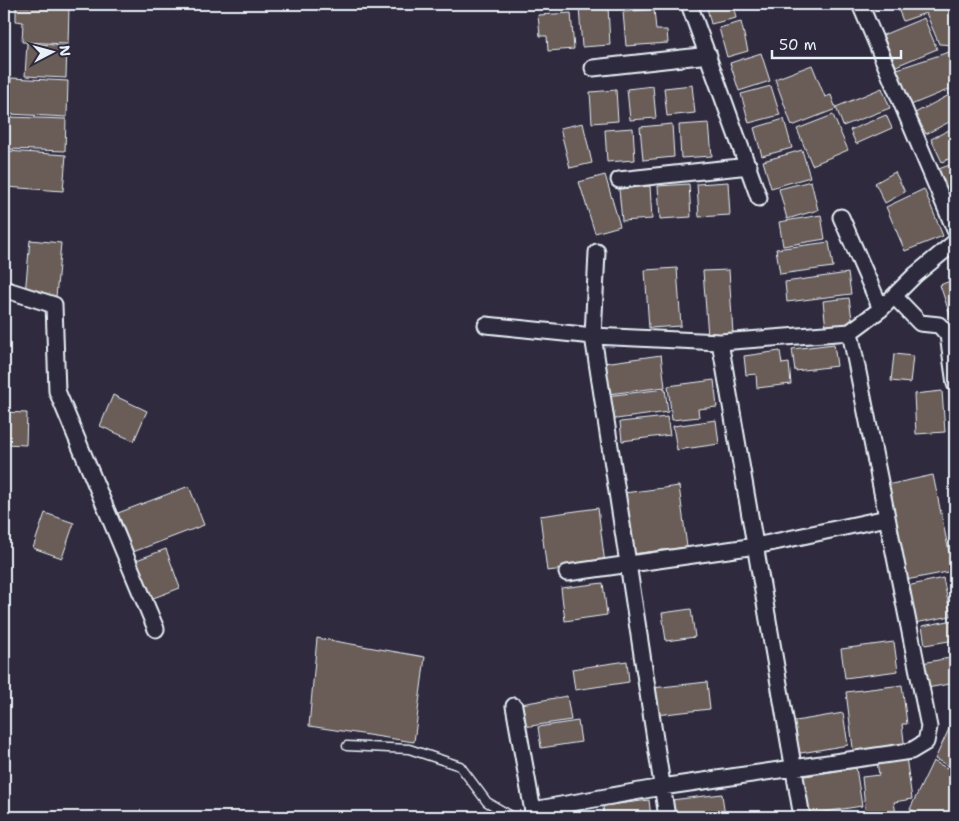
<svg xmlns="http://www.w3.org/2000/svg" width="959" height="821" viewBox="0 0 959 821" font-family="'Shantell Sans',sans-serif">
<rect width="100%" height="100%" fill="#2f2a3d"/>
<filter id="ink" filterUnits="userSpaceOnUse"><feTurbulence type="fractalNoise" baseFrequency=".02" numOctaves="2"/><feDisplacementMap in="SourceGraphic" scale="10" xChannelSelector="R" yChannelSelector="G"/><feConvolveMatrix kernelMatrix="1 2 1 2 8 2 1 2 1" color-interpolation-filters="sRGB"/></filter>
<g filter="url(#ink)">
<path fill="#6a5d59" stroke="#e8f1f8" d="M706,4H733L736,18L711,24Z
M896,4H955V45L939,44L926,13L903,21Z
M16,6L69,8L68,44L22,42L23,22L16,21Z
M608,6L610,45L582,47L579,8Z
M654,9L656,30H667L668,43L626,46L623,12Z
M571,13L574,49L548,51L547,36H540L538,15Z
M924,18L937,49L896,66L883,35Z
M741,22L748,51L727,57L719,28Z
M27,43L67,46L66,78L25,76Z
M955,50V87L906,107L891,71Z
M761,53L770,81L739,91L730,63Z
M812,65L825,97L831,95L836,109L792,126L775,79Z
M11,78L68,81L67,117L9,114Z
M692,85L695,113L667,116L664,88Z
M653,86L656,118L630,120L627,89Z
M771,86L780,115L749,123L741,94Z
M882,88L890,108L843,126L836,107Z
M616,90L618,121L592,123L590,92Z
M955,92V119L926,134L915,113Z
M833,115L848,150L812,165L797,129Z
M886,115L892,128L856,144L850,130Z
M9,117L66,119L65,151L8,149Z
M784,119L792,148L762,156L754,128Z
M583,123L592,163L570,168L560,128Z
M709,123L712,156L681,158L679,125Z
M672,124L674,157L643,160L640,127Z
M955,127V156L942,162L931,139Z
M633,128L635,160L607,162L605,130Z
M802,150L810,177L771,188L763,161Z
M7,151L66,155L63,191L5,187Z
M955,163V208L950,210L936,170Z
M895,172L905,192L885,203L875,183Z
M605,175L620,226L595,233L579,182Z
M811,181L818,210L787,219L779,189Z
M728,182L730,215L699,217L697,184Z
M689,184L691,217L660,219L658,186Z
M650,186L652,219L622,221L619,189Z
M924,189L943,236L905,251L886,207Z
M821,215L825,239L783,246L779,222Z
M30,240L61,243L56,297L25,294Z
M829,242L833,267L780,274L776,249Z
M677,268L681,326L649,328L645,270Z
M729,270L733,334L708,336L703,271Z
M848,273L851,294L787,302L785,282Z
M955,279V316L951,318L940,285Z
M849,298L853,326L826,329L823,301Z
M834,344L837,366L795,371L792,349Z
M780,351L782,364L789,363L791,384L757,388L756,374L746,375L744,356Z
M894,354L913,356L910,383L891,381Z
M661,355L665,387L608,394L604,363Z
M714,380L717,407L698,409L699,417L672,420L668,386Z
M665,389L668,412L609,420L606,396Z
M942,391L945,432L916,434L914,394Z
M113,395L147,411L134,441L100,426Z
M4,412L27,413L26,445L4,444Z
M667,417L670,435L622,441L620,422Z
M716,420L719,444L677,450L673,426Z
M933,475L953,571L906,580L887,485Z
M189,486L204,525L133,552L118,513Z
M679,486L687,547L632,554L624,493Z
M598,508L605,564L547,571L540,516Z
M45,513L74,523L62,558L33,548Z
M166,549L180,588L148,600L134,561Z
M943,578L951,616L915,623L907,586Z
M603,583L607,615L565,621L561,588Z
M691,609L695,637L666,641L662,613Z
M954,620L955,640L925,645L922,626Z
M317,638L425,657L414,742L309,726Z
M894,642L898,671L845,678L841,649Z
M955,657V683L927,688L922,663Z
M627,661L629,682L575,690L572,669Z
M707,682L710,709L656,715L652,688Z
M902,685L907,724H902L905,750L854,756L846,692Z
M567,696L571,720L524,727L521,704Z
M843,713L848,745L795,754L790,722Z
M955,716V769L935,759Z
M578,721L581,742L541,748L538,727Z
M906,757L912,799L894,802L896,814L866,817L862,777L879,775L877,762Z
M933,761L955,772V807L950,817H927L910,809Z
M856,768L862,806L805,815L799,777Z
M722,794L725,817H673L671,800Z
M649,800L651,817H604L603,806Z"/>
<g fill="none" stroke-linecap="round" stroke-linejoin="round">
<defs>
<path id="lane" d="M347,746L409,749L460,766L487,802L513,817"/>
<path id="street" d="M689,4L759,198
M860,4L955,230
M593,68L709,55
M619,180L749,166
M841,217L881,309
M597,252L593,336L667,817
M4,289L54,305L57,391L156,629
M894,296L920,323L939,325L948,335L955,384
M486,325L593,336L720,342L850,332L881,309L915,275L955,242
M720,342L802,817
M567,573L756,546L887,518
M514,706L534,817
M533,810L662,787L911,751L926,742L929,727L850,332"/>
</defs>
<use href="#lane" stroke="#e8f1f8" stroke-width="11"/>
<use href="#street" stroke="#e8f1f8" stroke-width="19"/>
<use href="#lane" stroke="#2f2a3d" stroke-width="8"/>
<use href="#street" stroke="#2f2a3d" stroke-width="15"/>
</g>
</g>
<rect width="959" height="821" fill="none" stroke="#2f2a3d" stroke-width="20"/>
<rect x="10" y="10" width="939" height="801" fill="none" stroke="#e8f1f8" stroke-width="2" filter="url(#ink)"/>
<g transform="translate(52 52) rotate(84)" stroke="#2f2a3d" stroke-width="4" paint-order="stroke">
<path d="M0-4L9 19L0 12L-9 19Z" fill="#e8f1f8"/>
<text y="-8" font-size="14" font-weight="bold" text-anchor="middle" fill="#e8f1f8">N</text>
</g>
<path d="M772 50v8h129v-8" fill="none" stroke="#e8f1f8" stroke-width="2.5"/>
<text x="779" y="50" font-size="15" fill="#e8f1f8" stroke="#2f2a3d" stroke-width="4" paint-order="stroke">50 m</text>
</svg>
